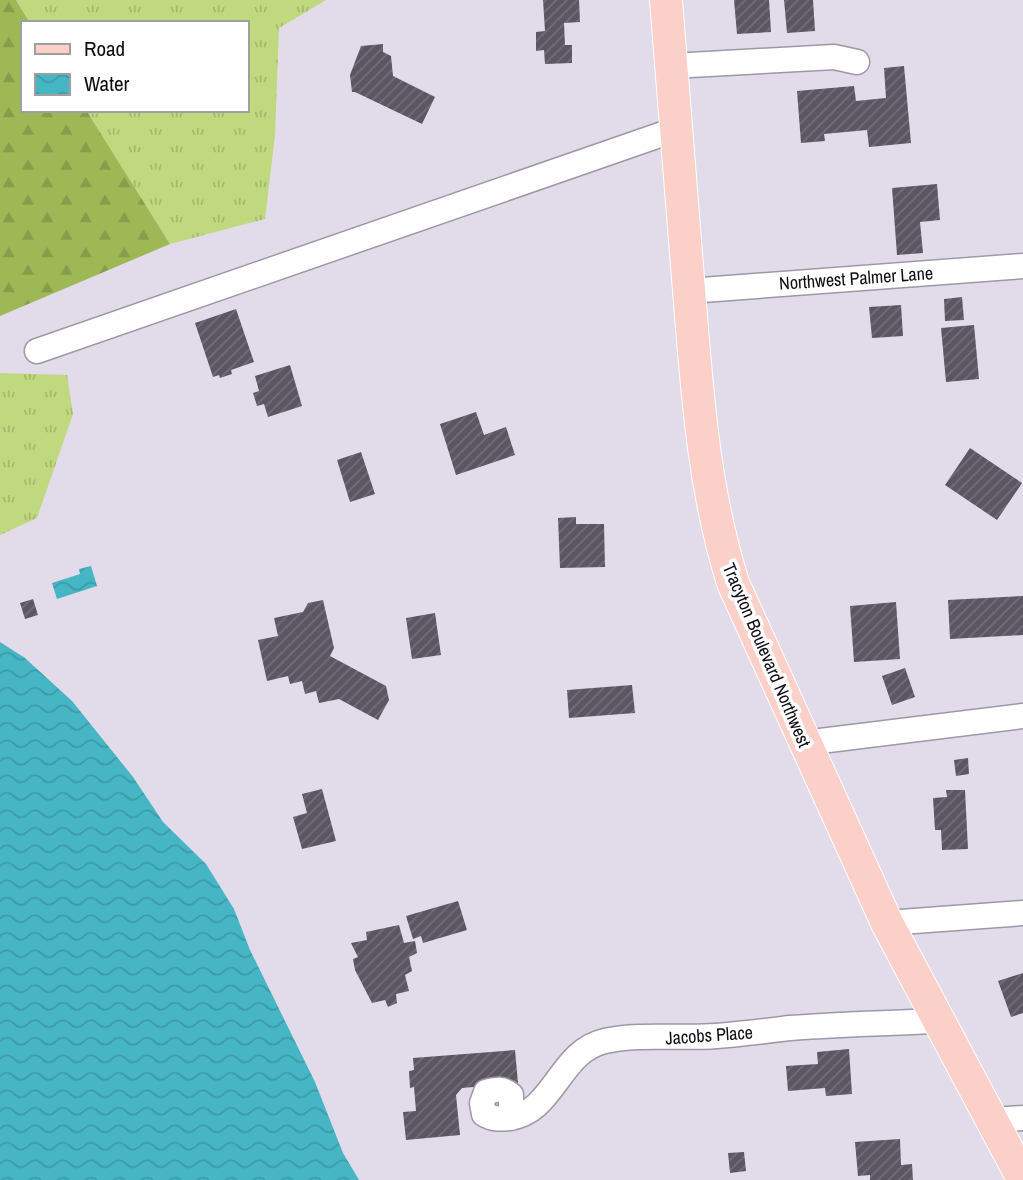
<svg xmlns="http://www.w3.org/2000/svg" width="1023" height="1180" viewBox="0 0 1023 1180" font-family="'Archivo Narrow',sans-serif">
<defs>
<pattern id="grass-tufts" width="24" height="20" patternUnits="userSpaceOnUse" patternTransform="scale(1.75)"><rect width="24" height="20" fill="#c0d97f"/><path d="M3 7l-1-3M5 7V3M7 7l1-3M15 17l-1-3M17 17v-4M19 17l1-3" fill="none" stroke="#a4b96d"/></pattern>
<pattern id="forest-firs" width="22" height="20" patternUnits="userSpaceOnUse" patternTransform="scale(1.75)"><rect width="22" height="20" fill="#9eb856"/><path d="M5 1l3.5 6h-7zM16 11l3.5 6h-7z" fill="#879d4a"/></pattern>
<pattern id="water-waves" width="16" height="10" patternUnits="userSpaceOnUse" patternTransform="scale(1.75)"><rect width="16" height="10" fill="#46b6c5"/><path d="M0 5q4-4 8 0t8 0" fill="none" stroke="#3c9ba8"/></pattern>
<pattern id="building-hatch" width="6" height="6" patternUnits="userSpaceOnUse" patternTransform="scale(1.75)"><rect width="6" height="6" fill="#5c5663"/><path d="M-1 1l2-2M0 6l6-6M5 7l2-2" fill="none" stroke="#736e78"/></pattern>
</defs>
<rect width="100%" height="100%" fill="#e2dbea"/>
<path fill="url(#grass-tufts)" d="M16,0H326L279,28L275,135L265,219L170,244L86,110H247V23H30Z
M0,373L67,375L73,414L37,518L0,535Z"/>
<path fill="url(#forest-firs)" d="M0,0H16L30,23H23V110H86L170,244L0,316Z"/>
<path fill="url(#water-waves)" d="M91,566L97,586L57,599L52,583L80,574L79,569Z
M0,642L25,658L72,701L133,777L163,822L206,864L234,909L250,950L315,1082L343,1153L359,1180H0Z"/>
<path fill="url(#building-hatch)" d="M543,0H579L580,22L564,23L565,45H572V63L545,64L544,50L536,51V32L545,31Z
M734,0H769L771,32L737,34Z
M784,0H813L815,31L787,33Z
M383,44V52L391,56L393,76L435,97L422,124L355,92H352L350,75L361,46Z
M904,66L911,143L869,147L867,130L824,134L825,141L801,143L797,91L854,86L856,101L886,98L884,68Z
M937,184L940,220L920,222L923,253L897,255L892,188Z
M962,297L964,320L945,321L944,299Z
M901,305L903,336L872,338L869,307Z
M236,309L254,362L231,370L232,374L220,378L219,375L213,377L195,323Z
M974,325L979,379L946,382L941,328Z
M290,365L302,406L268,417L264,404L257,406L253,393L259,391L255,376Z
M476,412L484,435L506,427L515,455L456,475L440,424Z
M970,448L1022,483L997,520L945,485Z
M361,452L375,494L350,502L337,460Z
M576,517V524H604L605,567L560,568L558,518Z
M1023,596V635L950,639L948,600Z
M33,599L38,615L25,619L20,603Z
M323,600L334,648L330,656L386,686L389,700L378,720L339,699L319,703L316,691L305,694L302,681L290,684L288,676L267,681L258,640L278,636L274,618L303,612L308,603Z
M896,602L900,659L854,662L850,606Z
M435,613L441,655L412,659L406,618Z
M905,668L915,697L892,705L882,676Z
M632,685L635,713L569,718L567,690Z
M968,758L969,774L956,776L954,760Z
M322,789L336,841L302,849L293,817L307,813L302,794Z
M946,790H965L968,849L942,850L941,830H935L933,798L947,797Z
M458,901L467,930L423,943L421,936L413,939L406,916Z
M399,925L404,943L415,941L417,953L409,957L412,971L405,975L409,991L396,994L397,1003L388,1007L385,1000L372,1003L355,970L353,959L358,957L351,943L367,940L366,932Z
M1023,973V1013L1011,1017L998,981Z
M849,1049L852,1094L826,1096L825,1088L788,1091L786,1066L818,1064L817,1052Z
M515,1050L518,1083L462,1088L456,1095L460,1135L406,1140L403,1112L416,1111L414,1087L410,1088L409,1071L414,1070L413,1058Z
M900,1139L901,1165L912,1164L913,1180H870V1175L858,1176L855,1142Z
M744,1152L746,1171L730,1173L728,1153Z"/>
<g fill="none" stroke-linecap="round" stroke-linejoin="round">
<defs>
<path id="minor" d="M672,66L834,57L857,62
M689,291L1023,266
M37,351L677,129
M804,743L1023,716
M887,923L1023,913
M511,1118V1095C503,1088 496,1089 486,1092L482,1103L484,1114C492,1119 499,1119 509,1118C554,1113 559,1051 605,1041C640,1033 680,1039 716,1036C741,1034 765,1031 790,1028C839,1024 889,1023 938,1021
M992,1120L1023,1118"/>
<path id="major" d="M666,0C674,97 682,194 689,291C697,390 703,487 733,583L887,923L1023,1179"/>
</defs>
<use href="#minor" stroke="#9e98a5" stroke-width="27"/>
<use href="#major" stroke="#fff" stroke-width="34"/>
<use href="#minor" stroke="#fff" stroke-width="24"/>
<use href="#major" stroke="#fbd0c8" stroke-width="32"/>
</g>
<g text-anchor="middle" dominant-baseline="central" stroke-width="7" stroke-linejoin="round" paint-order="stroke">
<g font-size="18" fill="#0f0d12" stroke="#fff">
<text transform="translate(856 278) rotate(-4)">Northwest Palmer Lane</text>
<text transform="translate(767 655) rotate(67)">Tracyton Boulevard Northwest</text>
<text transform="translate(709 1035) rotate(-4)">Jacobs Place</text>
</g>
</g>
<rect x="21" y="21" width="228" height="91" fill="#ffffff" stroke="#9f9ea0" stroke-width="2"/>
<rect x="35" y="44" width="35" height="10" fill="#fbd0c8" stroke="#9f9ea0" stroke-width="2"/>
<text x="84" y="56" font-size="21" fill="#0f0d12">Road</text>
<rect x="35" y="74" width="35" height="21" fill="url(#water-waves)" stroke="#9f9ea0" stroke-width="2"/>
<text x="84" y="91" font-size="21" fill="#0f0d12">Water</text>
</svg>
